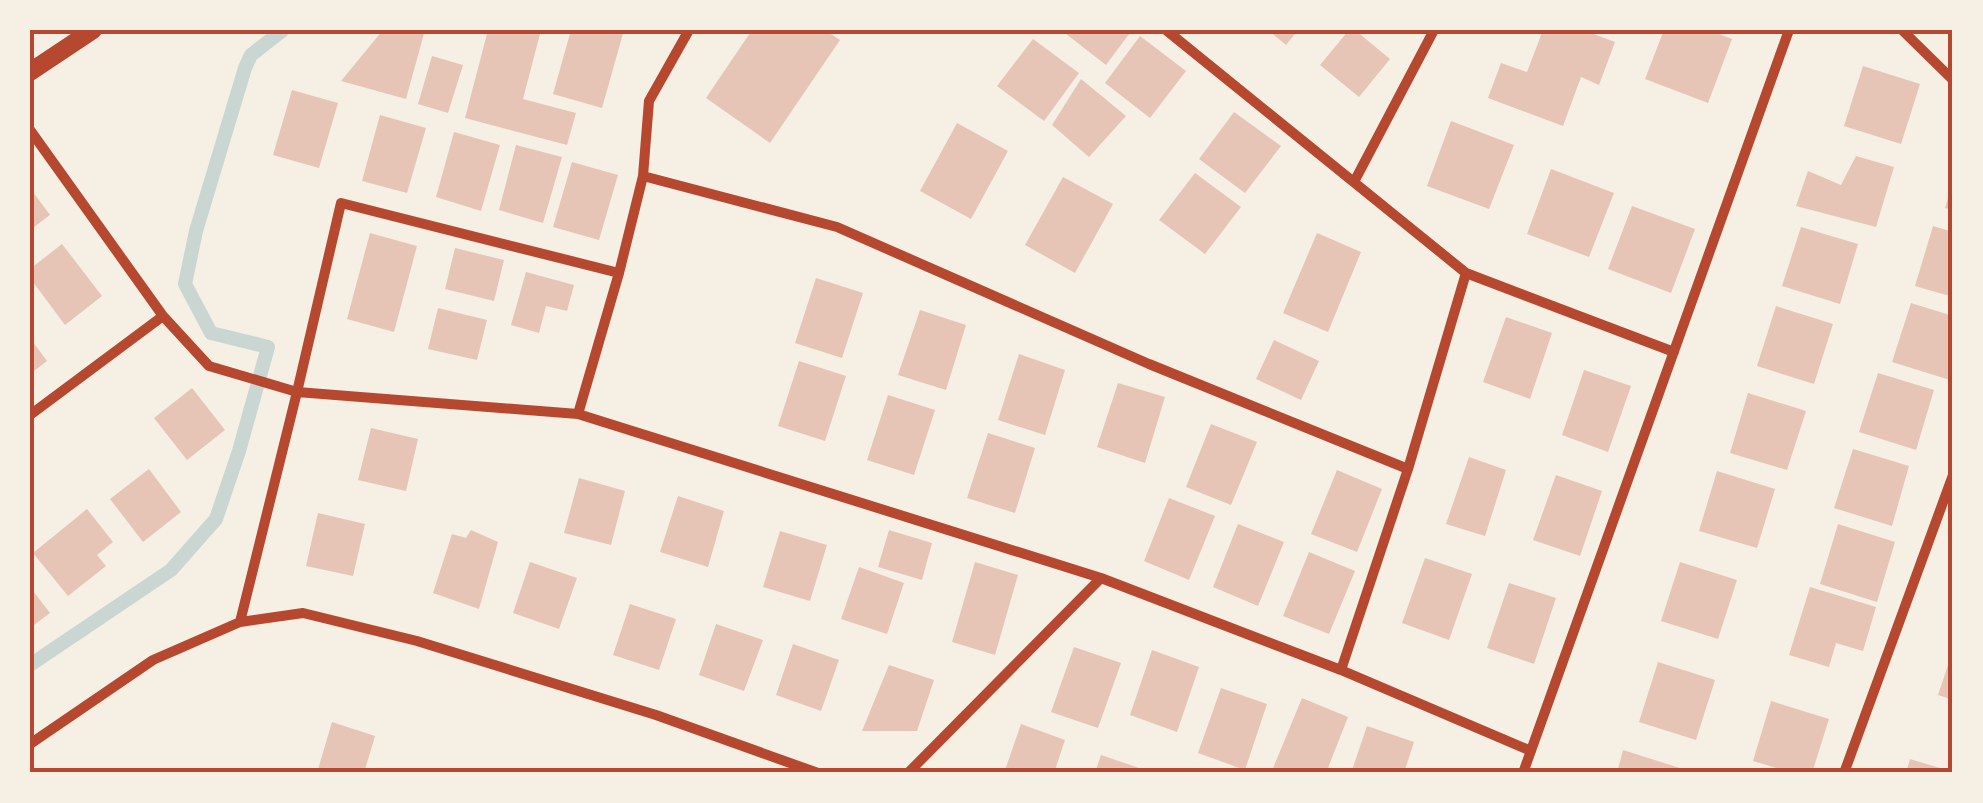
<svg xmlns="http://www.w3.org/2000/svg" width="1983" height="803" viewBox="0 0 1983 803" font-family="'Fira Sans',sans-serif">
<rect width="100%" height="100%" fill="#f6efe4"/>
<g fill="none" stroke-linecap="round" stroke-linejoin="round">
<path stroke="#c9d6d2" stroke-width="14" d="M30,665L171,570L216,519L239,451L268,347L211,333L185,284L196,231L245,68L251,55L283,30"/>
</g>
<path fill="#e6c5b7" d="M383,30H425L406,99L341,81Z
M488,30H541L523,99L576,113L567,145L465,118Z
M571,30H624L602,108L553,94Z
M752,30H825L840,40L770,143L706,98Z
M1061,30H1132L1106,65Z
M1268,30H1298L1286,45Z
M1349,30H1355L1390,59L1359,97L1320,65Z
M1543,30H1583L1615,42L1599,85L1581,77L1563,126L1488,98L1501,63L1527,72Z
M1664,30H1709L1732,39L1708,103L1645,79Z
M1140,36L1186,71L1150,118L1105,83Z
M1033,39L1079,73L1044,121L997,86Z
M432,56L463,65L448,113L418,104Z
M1863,66L1920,84L1901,144L1844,126Z
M1081,79L1126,116L1089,157L1052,125Z
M292,90L338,103L319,168L273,155Z
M1234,112L1281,146L1245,193L1199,159Z
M380,115L426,128L407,193L362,181Z
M1451,121L1514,145L1489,209L1427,186Z
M957,123L1008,151L971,219L920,191Z
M454,132L500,145L481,211L436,197Z
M516,145L562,157L543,223L499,210Z
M1856,156L1894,167L1876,227L1796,206L1808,171L1841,185Z
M572,162L618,175L599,240L553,227Z
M1551,169L1614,193L1589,257L1527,234Z
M1195,173L1241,207L1205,254L1159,220Z
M1063,177L1113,204L1075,273L1025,245Z
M1952,185H1953V210L1945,208Z
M30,188L50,215L30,230Z
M1632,206L1695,229L1671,293L1608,269Z
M1933,226L1953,232V297L1915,286Z
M1801,227L1858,244L1840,304L1782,286Z
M370,233L417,246L394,332L347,319Z
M1317,233L1361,252L1328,332L1283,313Z
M62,244L102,296L65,325L30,278V269Z
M455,248L504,260L494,301L445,289Z
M526,272L574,285L567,311L546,306L539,333L511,325Z
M816,278L863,293L842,358L795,343Z
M1911,303L1953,316V369L1950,380L1892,362Z
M1776,306L1833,324L1814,384L1757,366Z
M438,308L487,320L477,360L428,349Z
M920,310L966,325L946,390L898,375Z
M1506,317L1552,333L1530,399L1483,382Z
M30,338L47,361L30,374Z
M1274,340L1319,361L1301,400L1256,379Z
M1019,354L1065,370L1045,435L998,420Z
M799,361L846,376L825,441L778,426Z
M1584,370L1631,386L1608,452L1562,435Z
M1878,373L1934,390L1916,450L1859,432Z
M1118,383L1165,397L1145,463L1097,447Z
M192,388L225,430L187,460L154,418Z
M1748,393L1806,411L1787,470L1730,453Z
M888,395L935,410L914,475L867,460Z
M1211,424L1257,442L1231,505L1186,487Z
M371,428L418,439L406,491L358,480Z
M988,433L1035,448L1015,513L967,498Z
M1853,449L1909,466L1892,526L1834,508Z
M1469,457L1506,470L1485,536L1446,524Z
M149,469L181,512L143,542L110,499Z
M1337,470L1382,489L1357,552L1311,534Z
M1717,471L1775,489L1757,548L1699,531Z
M1556,475L1602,491L1580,556L1533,540Z
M579,478L625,491L611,545L564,533Z
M678,496L724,511L708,567L660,552Z
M1169,498L1215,516L1189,580L1144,561Z
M87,509L113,542L97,555L106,566L68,596L33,553Z
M318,513L365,524L353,576L306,566Z
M1238,524L1284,542L1258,606L1213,587Z
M1838,524L1895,542L1877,602L1820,584Z
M471,530L498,542L479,609L433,593L452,534L466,538Z
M889,530L932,543L922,580L878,567Z
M780,531L827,545L810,601L763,587Z
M1309,552L1355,571L1329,634L1283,616Z
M1425,558L1472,574L1449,640L1402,623Z
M530,562L577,578L559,629L513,613Z
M975,562L1018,575L995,655L952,642Z
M1680,562L1737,580L1718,639L1661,621Z
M859,567L904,583L887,634L841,619Z
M1509,583L1556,598L1534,664L1487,648Z
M30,587L50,613L30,628Z
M1810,587L1876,607L1863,651L1836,643L1829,667L1789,655Z
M630,604L676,619L659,670L613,655Z
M716,624L763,640L744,691L699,675Z
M793,644L839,660L821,711L776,695Z
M1074,647L1121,663L1098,728L1051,712Z
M1152,650L1199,667L1177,732L1130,715Z
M1953,650V700L1938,695Z
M1658,662L1715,680L1696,740L1639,722Z
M889,665L934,680L917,731H862Z
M1221,688L1267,704L1245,770L1198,753Z
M1302,698L1348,717L1326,773H1271Z
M1771,701L1829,719L1812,773H1793L1753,761Z
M332,722L375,736L364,773H317Z
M1021,724L1065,740L1054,773H1004Z
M1367,726L1414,742L1404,773H1351Z
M1623,750L1680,768L1679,773H1617Z
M1101,755L1151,772V773H1095Z
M1910,759L1953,772V773H1906Z"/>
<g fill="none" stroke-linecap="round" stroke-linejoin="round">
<path stroke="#b5482f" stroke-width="10" d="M1166,30L1466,273
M1902,30L1953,80
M30,130L163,316L209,366L297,392L341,203L619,273
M643,176L649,101L689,30
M1354,182L1434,30
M578,414L619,273L643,176L837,227L1149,364L1408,469L1466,273L1674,352
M30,415L163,316
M240,622L297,392L578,414L1101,578
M1341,670L1408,469
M30,744L153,660L240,622L303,613L417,641L656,715L818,773
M908,773L1101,578L1341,670L1531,751
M1523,773L1789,30
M1844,773L1953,475"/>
<path stroke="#b5482f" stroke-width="18" d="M30,72L93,30"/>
</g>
<rect width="1983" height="803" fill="none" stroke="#f6efe4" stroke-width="65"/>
<rect x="32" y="32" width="1918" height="738" fill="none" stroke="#b5482f" stroke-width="4"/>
</svg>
